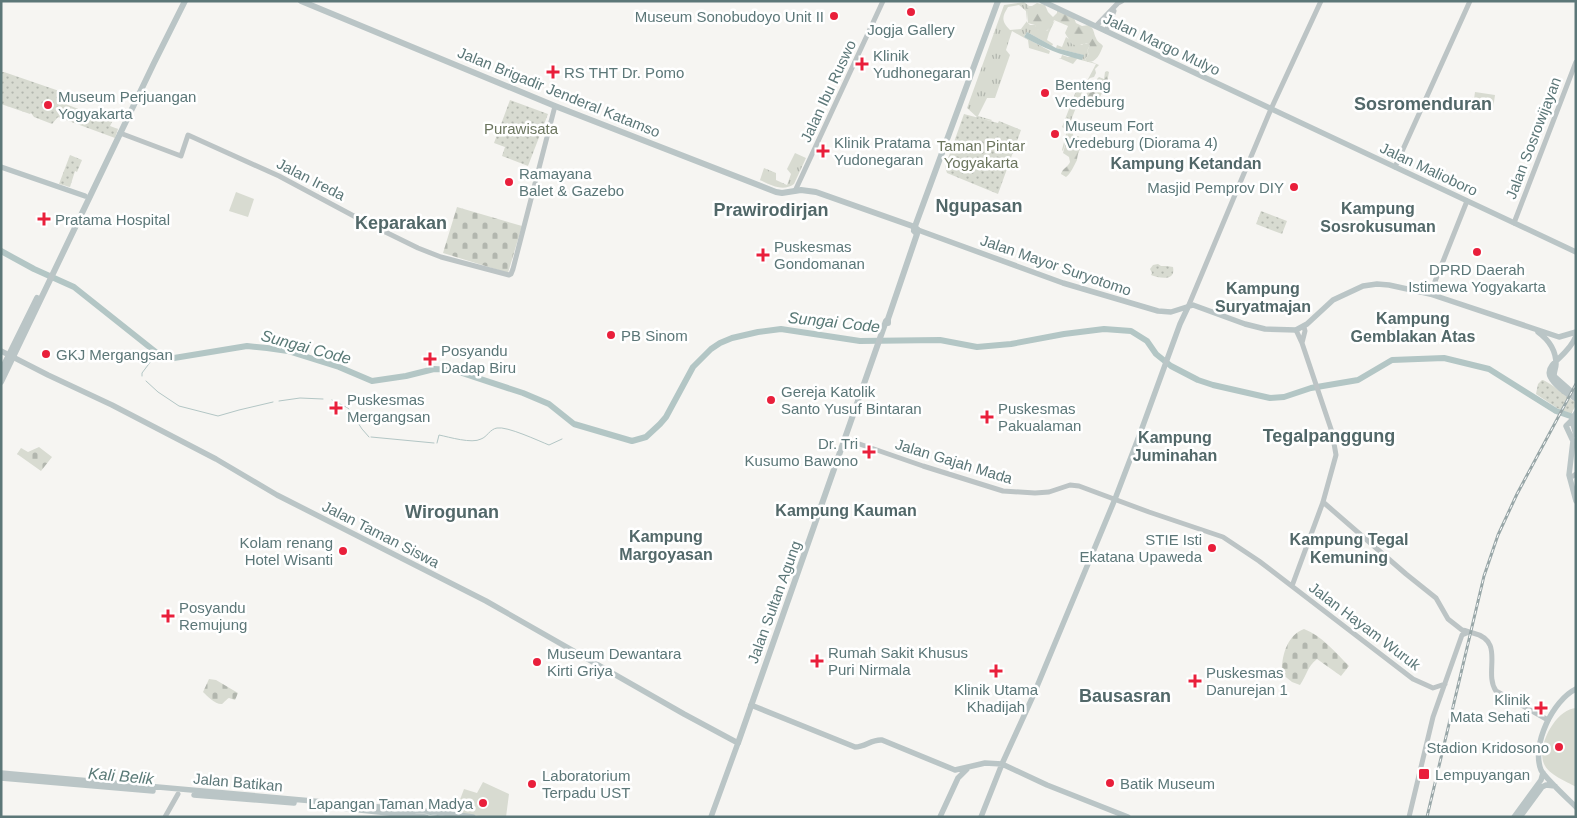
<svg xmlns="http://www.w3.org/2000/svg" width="1577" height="818" viewBox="0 0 1577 818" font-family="Arial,sans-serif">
<defs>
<pattern id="grass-tufts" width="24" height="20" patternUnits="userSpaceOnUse" patternTransform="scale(1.25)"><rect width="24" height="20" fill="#d8dbd1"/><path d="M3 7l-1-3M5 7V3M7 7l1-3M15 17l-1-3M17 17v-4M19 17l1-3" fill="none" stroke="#b2b6ae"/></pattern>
<pattern id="forest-firs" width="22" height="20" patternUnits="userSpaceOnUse" patternTransform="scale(1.25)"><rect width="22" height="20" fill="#d8dbd1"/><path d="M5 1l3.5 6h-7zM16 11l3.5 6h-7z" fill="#b2b6ae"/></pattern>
<pattern id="cemetery-stones" width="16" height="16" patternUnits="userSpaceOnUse" patternTransform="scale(1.25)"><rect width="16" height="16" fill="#d8dbd1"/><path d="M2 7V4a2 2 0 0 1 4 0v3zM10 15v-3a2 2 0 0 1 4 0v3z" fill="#b2b6ae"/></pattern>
<pattern id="park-dots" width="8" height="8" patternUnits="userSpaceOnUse" patternTransform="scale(1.25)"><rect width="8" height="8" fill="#d8dbd1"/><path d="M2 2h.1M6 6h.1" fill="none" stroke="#b2b6ae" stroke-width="1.8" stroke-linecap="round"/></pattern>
</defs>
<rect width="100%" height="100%" fill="#f6f5f2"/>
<path fill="url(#grass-tufts)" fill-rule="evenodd" d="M1024,2L1029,6L1028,7L1027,22L1030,25H1035L1037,29L1047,31L1055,20L1049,33L1047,40L1053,44L1052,46L1027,32L1024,37L1050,51L1049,54L1029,48L1028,40L1012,31L1006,50L1010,55L995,98H987L978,116L992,120L991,121L978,118L967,108L1004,5ZM1019,5L1026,11L1027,21L1021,29L1010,30C1001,21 1002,17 1008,7Z
M1066,37L1070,40L1071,43L1076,45H1082L1084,43L1089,44L1090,45L1087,51L1089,54L1085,59L1087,62H1092L1099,65L1095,69L1096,73L1094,77L1090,78L1087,81L1096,64L1077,59L1073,64L1059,58H1061L1062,55L1068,57L1083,55L1056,48L1057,45L1062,47Z
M1080,81L1086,82L1082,85L1084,87L1068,128L1069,130L1063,151L1062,150L1067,130L1062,127Z
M795,153L806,158L794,184C783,192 771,185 760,180L764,168L776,173V180L787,185L791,174L787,169Z"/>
<path fill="url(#forest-firs)" d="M1037,3L1045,5L1048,12L1053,17L1057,13V10L1074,18L1076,23L1082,26L1089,25C1095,30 1093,32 1096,38C1097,42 1101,43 1103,46C1100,54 1096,63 1087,62L1085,59L1089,54L1087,51L1090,45L1086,43L1077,46L1071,43L1065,33L1068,26L1054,20L1052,26L1045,32L1036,29L1035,25L1028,23L1027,8L1029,6H1032Z
M1107,71L1109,72L1107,83L1096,105L1095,108H1092L1091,105H1086L1084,100L1087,93L1094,88L1097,79L1099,77L1104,79L1105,72Z
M1069,130L1072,132L1074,137L1078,136L1084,140C1084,146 1082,147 1079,151C1078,153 1077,158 1077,160C1075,164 1070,175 1066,177L1061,174C1062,169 1068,167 1070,162L1069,157L1063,153Z"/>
<path fill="url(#cemetery-stones)" d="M457,207L522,226L508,273L443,253Z
M39,447L52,457L41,471L17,454L21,448L28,452Z
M1304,629C1322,636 1335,652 1349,666L1341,676L1317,659C1307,667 1307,675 1300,685L1292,682L1282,674C1281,657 1287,635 1304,629Z
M209,679L216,680L238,693L235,700L229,698C228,698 223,703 222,704C216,705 207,696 203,692Z"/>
<path fill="url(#park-dots)" d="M1,72H4L65,93L63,103L112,122L110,126L118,129L115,138L58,117L52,124L34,117L31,113L30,114L1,104Z
M510,100L548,114L528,166L502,156L505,147L494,143Z
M964,114L998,123L999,121L1021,130L998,194L947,173L945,167Z
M70,155L82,160L77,172L75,171L70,187L59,184Z
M1261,211L1287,221L1282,234L1256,224Z
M1158,264L1161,266H1167L1173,267C1176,282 1159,278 1151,275L1152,273L1150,269L1153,265Z
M1542,380C1549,381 1566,397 1576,402V405L1571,414L1557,408L1536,394L1538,384Z"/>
<path fill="#d8dbd1" d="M1475,92L1495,95L1493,109L1473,106Z
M236,192L254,199L248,217L229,211Z
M1576,708V787C1566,781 1549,775 1544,764C1536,746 1556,709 1576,708Z
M483,782L509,794L506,817H487L455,813L464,789L477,793Z"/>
<path fill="#b3c6c5" d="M1027,32L1056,48L1084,55L1082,60C1061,55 1043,48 1024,37Z"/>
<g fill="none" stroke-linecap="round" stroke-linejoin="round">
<path stroke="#b3c6c5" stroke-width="1" d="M142,376V373L157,353
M146,381L158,392L179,406L218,416L239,410L273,402
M332,400L348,408L362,429L369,437
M279,401L300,398L323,399
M371,437L434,443
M437,443L439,435C449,437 472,444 481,439C487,437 490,429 497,428C507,426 539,441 549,445L562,439
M427,814L448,817"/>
<path stroke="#b3c6c5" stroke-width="6" d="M1,251L34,269L74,287L157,353L174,358L247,346L267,348L288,351L339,367L372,381L406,376L434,369L453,370L523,393L549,404L574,424L632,441L646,437L660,424L666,417L693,367L711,349L720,343L732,338L758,332L781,329L860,341L940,340L977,347L1011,344L1064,334L1104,329L1131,331L1147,341L1156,354L1171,366L1198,380L1213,385L1270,398L1284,397L1311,388L1358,380L1392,360L1444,358L1489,369L1556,411L1576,418"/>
<path stroke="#bcc4c5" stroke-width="5" d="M1096,26L1118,3L1122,1
M1106,31L1114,11
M120,133L181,156L188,135L279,176L365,222L418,248L441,257L509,275L511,274L513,269L555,106
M1395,167L1470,1
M795,191L883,1
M1514,223L1576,62
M1430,294L1467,201
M1188,307L1271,109L1321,1
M1302,343L1305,331L1304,327
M845,439L923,466L1003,491L1035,493L1049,492L1070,485L1079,486L1149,512L1223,537L1259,561L1413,679L1433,688L1445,684
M1573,476L1576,474
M1323,502L1406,574L1436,598L1448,619L1462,630C1467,630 1468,632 1473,633C1506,641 1483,672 1496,691L1548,720
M1292,586L1323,502L1336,455L1332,432L1302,343L1296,330
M165,817L178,794
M1409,817L1433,717L1462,635L1469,632"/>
<path stroke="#bac5c6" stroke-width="5.5" d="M1042,1L1576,252
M1,167L85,196
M917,232L918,230L1063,283L1158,311L1171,312L1193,305L1245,324L1265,329L1296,330L1307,324L1333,300L1363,286L1377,284L1389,285L1430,294L1559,337L1576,332
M1538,332C1549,340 1556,350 1556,364C1556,368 1554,371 1554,376L1571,391
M1,351L48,375L112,405L216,459L277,495L486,601L684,714L738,743L711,817
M1575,393L1576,394
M1569,395C1526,365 1565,365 1576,336
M1573,397L1576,399
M1576,413L1571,421L1566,426L1573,441L1569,475L1576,501
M1574,419L1573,424L1576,435
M1576,689C1553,700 1531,745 1541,770C1545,778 1568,799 1576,807
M751,705L855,747C865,747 872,739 882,740L955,770
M955,770L985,763L1002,764L1047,785L1128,817
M1,773L436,812L473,817
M1,778L153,791
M194,795L294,803
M341,808L426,817
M940,817L958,778L967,769
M981,817L1002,764L1033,696L1115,499L1141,431L1180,324L1188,307
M1514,817L1541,780L1543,773
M1520,817L1542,787L1546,785L1555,786"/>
<path stroke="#bac5c6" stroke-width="6" d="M301,1L555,106L776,192L782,193L801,190L816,192L915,227L918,230
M914,229L998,1
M888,323V319L917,234L914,231
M1,371L37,298
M1,382L154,63L185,1
M738,743L886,321L888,319"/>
<defs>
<path id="rail" d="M1427,817L1484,576L1498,535L1517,494L1576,384"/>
</defs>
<use href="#rail" stroke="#99a7a8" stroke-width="3"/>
<use href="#rail" stroke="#fff" stroke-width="1" stroke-dasharray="4" stroke-linecap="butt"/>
</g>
<g fill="#e91f3b" stroke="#fff" stroke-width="2">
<circle cx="911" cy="12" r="5"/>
<circle cx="834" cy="16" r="5"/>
<path d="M859.5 56.5h5v5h5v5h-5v5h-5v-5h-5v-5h5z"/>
<path d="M550.5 64.5h5v5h5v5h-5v5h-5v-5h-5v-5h5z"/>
<circle cx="1045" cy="93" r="5"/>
<circle cx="48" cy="105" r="5"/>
<circle cx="1055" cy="134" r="5"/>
<path d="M820.5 143.5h5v5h5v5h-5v5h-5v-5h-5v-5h5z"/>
<circle cx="509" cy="182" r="5"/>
<circle cx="1294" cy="187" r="5"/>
<path d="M41.5 211.5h5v5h5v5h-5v5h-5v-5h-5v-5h5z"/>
<circle cx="1477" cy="252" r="5"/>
<path d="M760.5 247.5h5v5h5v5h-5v5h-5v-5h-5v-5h5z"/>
<circle cx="611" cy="335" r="5"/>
<circle cx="46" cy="354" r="5"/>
<path d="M427.5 351.5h5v5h5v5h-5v5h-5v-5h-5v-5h5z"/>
<circle cx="771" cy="400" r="5"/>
<path d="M333.5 400.5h5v5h5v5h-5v5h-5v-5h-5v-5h5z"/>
<path d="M984.5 409.5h5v5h5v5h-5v5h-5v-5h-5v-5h5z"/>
<path d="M866.5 444.5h5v5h5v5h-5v5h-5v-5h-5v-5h5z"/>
<circle cx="1212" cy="548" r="5"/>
<circle cx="343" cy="551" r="5"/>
<path d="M165.5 608.5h5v5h5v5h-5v5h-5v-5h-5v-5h5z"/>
<path d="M814.5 653.5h5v5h5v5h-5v5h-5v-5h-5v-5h5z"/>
<circle cx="537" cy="662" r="5"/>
<path d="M993.5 663.5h5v5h5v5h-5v5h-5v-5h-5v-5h5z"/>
<path d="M1192.5 673.5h5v5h5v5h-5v5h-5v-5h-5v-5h5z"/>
<path d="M1538.5 700.5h5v5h5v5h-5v5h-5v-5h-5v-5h5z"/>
<circle cx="1559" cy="747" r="5"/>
<rect x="1418" y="768" width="12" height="12" rx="2.5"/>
<circle cx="1110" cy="783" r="5"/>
<circle cx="532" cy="784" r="5"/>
<circle cx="483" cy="803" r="5"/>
</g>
<g text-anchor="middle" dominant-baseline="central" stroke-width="5" stroke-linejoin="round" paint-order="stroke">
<g font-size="15" fill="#5c7778" stroke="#fff" text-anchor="start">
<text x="824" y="16" text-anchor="end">Museum Sonobudoyo Unit II</text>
<text x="911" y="29" text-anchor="middle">Jogja Gallery</text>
<text x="873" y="55">Klinik<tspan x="873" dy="17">Yudhonegaran</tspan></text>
<text x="564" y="72">RS THT Dr. Pomo</text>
<text x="1055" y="84">Benteng<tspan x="1055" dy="17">Vredeburg</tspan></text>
<text x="58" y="96">Museum Perjuangan<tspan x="58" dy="17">Yogyakarta</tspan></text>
<text x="1065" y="125">Museum Fort<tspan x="1065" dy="17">Vredeburg (Diorama 4)</tspan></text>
<text x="834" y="142">Klinik Pratama<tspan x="834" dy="17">Yudonegaran</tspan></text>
<text x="519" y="173">Ramayana<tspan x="519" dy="17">Balet &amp; Gazebo</tspan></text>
<text x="1284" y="187" text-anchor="end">Masjid Pemprov DIY</text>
<text x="55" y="219">Pratama Hospital</text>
<text x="774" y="246">Puskesmas<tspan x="774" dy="17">Gondomanan</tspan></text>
<text x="1477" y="269" text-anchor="middle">DPRD Daerah<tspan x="1477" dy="17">Istimewa Yogyakarta</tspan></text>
<text x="621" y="335">PB Sinom</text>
<text x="441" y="350">Posyandu<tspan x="441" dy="17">Dadap Biru</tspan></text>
<text x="56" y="354">GKJ Mergangsan</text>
<text x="781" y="391">Gereja Katolik<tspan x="781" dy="17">Santo Yusuf Bintaran</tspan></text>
<text x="347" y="399">Puskesmas<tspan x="347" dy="17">Mergangsan</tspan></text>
<text x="998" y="408">Puskesmas<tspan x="998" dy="17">Pakualaman</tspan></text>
<text x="858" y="443" text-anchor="end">Dr. Tri<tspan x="858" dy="17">Kusumo Bawono</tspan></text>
<text x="1202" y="539" text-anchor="end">STIE Isti<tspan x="1202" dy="17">Ekatana Upaweda</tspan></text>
<text x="333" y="542" text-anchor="end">Kolam renang<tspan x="333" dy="17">Hotel Wisanti</tspan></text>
<text x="179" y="607">Posyandu<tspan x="179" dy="17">Remujung</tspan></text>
<text x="828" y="652">Rumah Sakit Khusus<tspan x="828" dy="17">Puri Nirmala</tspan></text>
<text x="547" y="653">Museum Dewantara<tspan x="547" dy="17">Kirti Griya</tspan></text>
<text x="1206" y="672">Puskesmas<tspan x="1206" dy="17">Danurejan 1</tspan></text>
<text x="996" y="689" text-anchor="middle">Klinik Utama<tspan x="996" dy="17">Khadijah</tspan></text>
<text x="1530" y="699" text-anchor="end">Klinik<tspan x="1530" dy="17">Mata Sehati</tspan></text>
<text x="1549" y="747" text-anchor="end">Stadion Kridosono</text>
<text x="1435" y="774">Lempuyangan</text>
<text x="542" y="775">Laboratorium<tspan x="542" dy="17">Terpadu UST</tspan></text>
<text x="1120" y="783">Batik Museum</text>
<text x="473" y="803" text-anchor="end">Lapangan Taman Madya</text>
</g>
<g font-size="15" fill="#5c7778" stroke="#fff">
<text transform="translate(1162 44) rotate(25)">Jalan Margo Mulyo</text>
<text transform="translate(828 91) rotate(-65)">Jalan Ibu Ruswo</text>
<text transform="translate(559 92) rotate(22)">Jalan Brigadir Jenderal Katamso</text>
<text transform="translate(1533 138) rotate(-69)">Jalan Sosrowijayan</text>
<text transform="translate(1429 169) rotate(25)">Jalan Malioboro</text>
<text transform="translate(311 179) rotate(27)">Jalan Ireda</text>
<text transform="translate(1056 265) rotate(19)">Jalan Mayor Suryotomo</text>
<text transform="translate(954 461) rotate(17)">Jalan Gajah Mada</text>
<text transform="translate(381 534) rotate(27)">Jalan Taman Siswa</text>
<text transform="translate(774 602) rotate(-70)">Jalan Sultan Agung</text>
<text transform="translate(1365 626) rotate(37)">Jalan Hayam Wuruk</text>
<text transform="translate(238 782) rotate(5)">Jalan Batikan</text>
</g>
<g font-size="15" fill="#6c765f" stroke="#fff">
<text x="521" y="128">Purawisata</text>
<text x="981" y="145">Taman Pintar<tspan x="981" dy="17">Yogyakarta</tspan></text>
</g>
<g font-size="16" font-weight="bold" fill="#526869" stroke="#fff">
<text x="1186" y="163">Kampung Ketandan</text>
<text x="1378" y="208">Kampung<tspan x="1378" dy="18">Sosrokusuman</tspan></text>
<text x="1263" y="288">Kampung<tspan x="1263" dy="18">Suryatmajan</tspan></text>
<text x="1413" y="318">Kampung<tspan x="1413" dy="18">Gemblakan Atas</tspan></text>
<text x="1175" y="437">Kampung<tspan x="1175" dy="18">Juminahan</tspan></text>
<text x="846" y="510">Kampung Kauman</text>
<text x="666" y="536">Kampung<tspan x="666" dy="18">Margoyasan</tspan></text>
<text x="1349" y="539">Kampung Tegal<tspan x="1349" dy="18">Kemuning</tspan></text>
</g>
<g font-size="16" font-style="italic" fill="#5a7a77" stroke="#fff">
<text transform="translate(834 322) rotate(6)">Sungai Code</text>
<text transform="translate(306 347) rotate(15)">Sungai Code</text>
<text transform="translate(121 776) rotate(5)">Kali Belik</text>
</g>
<g font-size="18" font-weight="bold" fill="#526869" stroke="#fff">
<text x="1423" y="104">Sosromenduran</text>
<text x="979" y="206">Ngupasan</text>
<text x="771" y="210">Prawirodirjan</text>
<text x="401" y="223">Keparakan</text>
<text x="1329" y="436">Tegalpanggung</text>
<text x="452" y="512">Wirogunan</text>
<text x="1125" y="696">Bausasran</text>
</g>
</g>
<rect width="1577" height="818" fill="none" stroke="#5c7778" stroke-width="5"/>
</svg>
